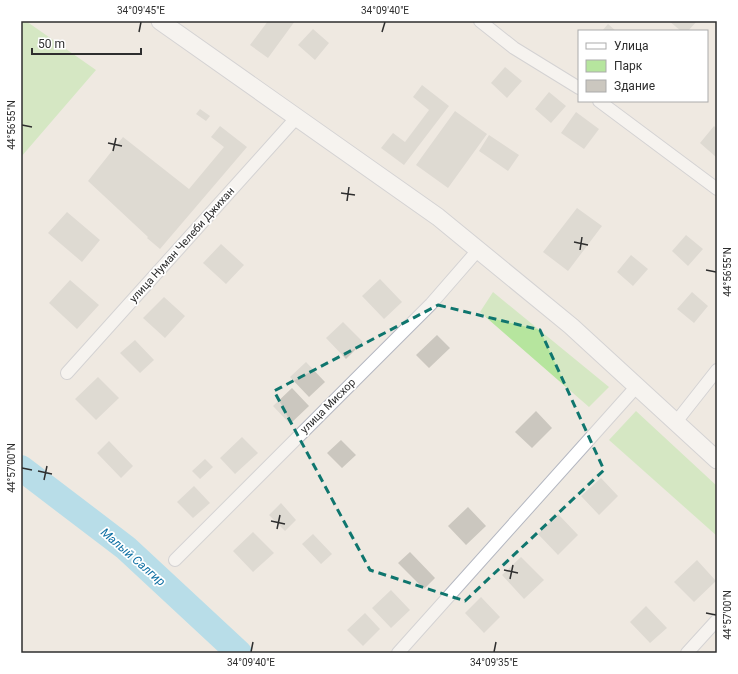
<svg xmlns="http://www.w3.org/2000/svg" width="738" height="674" viewBox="0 0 738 674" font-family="Roboto,sans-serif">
<rect width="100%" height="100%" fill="#efe9e1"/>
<path fill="#b6e59e" d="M21,21H26L96,70L21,157Z
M493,292L609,387L589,407L480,312Z
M636,411L717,486V536L609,440Z"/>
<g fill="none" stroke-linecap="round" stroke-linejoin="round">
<path stroke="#75cff0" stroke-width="26" d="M21,468L126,548L239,653"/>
</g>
<path fill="#cbc7bf" d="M268,21H295L268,58L250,45Z
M669,21H697L688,31H681Z
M608,24L616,31H602Z
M313,29L329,43L315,60L298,45Z
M505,67L522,81L507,98L491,83Z
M422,85L449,106L404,165L381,148L393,133L405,142L429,110L413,97Z
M549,92L566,106L551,123L535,109Z
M200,109L210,116L206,121L196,114Z
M455,111L487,134L448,188L416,165Z
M576,112L599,129L584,149L561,133Z
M220,126L247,147L160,249L147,238L148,237L88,181L123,137L189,189L224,147L211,137Z
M714,126L717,129V156L716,157L700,143Z
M489,135L519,155L508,171L479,151Z
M577,208L602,226L568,271L543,252Z
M67,212L100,240L82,262L48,233Z
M686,235L703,249L688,266L672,251Z
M221,244L244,265L226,284L203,263Z
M631,255L648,269L633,286L617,272Z
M380,279L402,302L384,319L362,296Z
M70,280L99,305L77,329L49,303Z
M692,292L708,306L694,323L677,309Z
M164,297L185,316L165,338L143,318Z
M343,322L363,342L346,359L326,338Z
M437,335L450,348L429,368L416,355Z
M135,340L154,360L140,373L120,353Z
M306,362L325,382L309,397L290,377Z
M98,377L119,398L96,420L75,399Z
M292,388L309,406L290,424L273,406Z
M536,411L552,428L532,448L515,432Z
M242,437L258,453L235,474L220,458Z
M341,440L356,455L342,468L327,453Z
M109,441L133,466L121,478L97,453Z
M205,459L213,467L200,479L192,471Z
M601,478L618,496L599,515L581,496Z
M194,486L210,503L193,518L177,502Z
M281,503L296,520L285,531L269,515Z
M468,507L486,526L466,545L448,526Z
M558,514L578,535L558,555L538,534Z
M253,532L274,553L253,572L233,551Z
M313,534L332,554L321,564L302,544Z
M410,552L435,578L424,589L398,563Z
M521,557L544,580L524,599L502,575Z
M697,560L716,581L694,602L674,582Z
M391,590L410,610L391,628L372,608Z
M481,597L500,617L484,633L465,613Z
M646,606L667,628L650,643L630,622Z
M365,613L380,629L363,646L347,630Z"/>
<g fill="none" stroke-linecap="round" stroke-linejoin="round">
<defs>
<path id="street" d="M480,21L514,48L579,88
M599,101L717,189
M67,373L297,117
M676,422L717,370
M175,560L431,304L478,250
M398,653L637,386
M687,653L717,620"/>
<path id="secondary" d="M160,21L438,217L571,326L717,460"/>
</defs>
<use href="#street" stroke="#b4b7c1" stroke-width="14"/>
<use href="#secondary" stroke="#b4b7c1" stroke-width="19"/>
<use href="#street" stroke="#fff" stroke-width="12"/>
<use href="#secondary" stroke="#fff" stroke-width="17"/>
</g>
<path d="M0 0H738V674H0ZM438,305L540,330L604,470L465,601L370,570L274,391Z" fill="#efe9e1" fill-opacity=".55" fill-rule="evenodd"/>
<path fill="none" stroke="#0f766e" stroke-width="3" stroke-dasharray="8 5" stroke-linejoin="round" d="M438,305L540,330L604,470L465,601L370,570L274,391Z"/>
<path fill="none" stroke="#2e2e2e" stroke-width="1.5" d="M139,32L141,22M382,32L385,22M22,125L32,127M108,143L122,146M113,151L116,138M341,193L355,195M347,201L349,187M574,242L588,245M580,250L582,237M706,270L716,272M22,468L32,470M38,471L52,474M44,480L47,466M271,521L285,524M277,529L280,515M504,570L518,573M510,579L513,565M706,613L716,615M251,652L253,642M494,652L496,642"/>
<g text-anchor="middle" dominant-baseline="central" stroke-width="3.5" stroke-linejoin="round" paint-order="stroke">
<g font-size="11" fill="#2e2e2e" stroke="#fff">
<text transform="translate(182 245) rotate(-48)">улица Нуман Челеби Джихан</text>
<text transform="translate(328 406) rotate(-45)">улица Мисхор</text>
</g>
<g font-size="12" font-style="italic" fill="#0d6fa3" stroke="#fff">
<text transform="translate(133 557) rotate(41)">Малый Салгир</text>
</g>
</g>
<rect width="738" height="674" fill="none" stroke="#ffffff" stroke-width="44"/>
<rect x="578" y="30" width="130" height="72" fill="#ffffff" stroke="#ababab"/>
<rect x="586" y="43" width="20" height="6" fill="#ffffff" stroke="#ababab"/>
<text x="614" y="50" font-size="12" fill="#2e2e2e">Улица</text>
<rect x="586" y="60" width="20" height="12" fill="#b6e59e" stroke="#ababab"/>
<text x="614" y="70" font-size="12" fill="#2e2e2e">Парк</text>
<rect x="586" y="80" width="20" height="12" fill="#cbc7bf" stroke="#ababab"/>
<text x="614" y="90" font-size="12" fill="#2e2e2e">Здание</text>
<path d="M32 48v6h109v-6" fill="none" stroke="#2e2e2e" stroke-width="2"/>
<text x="38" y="48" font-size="12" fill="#2e2e2e" stroke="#ffffff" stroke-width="3" paint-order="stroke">50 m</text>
<rect x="22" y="22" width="694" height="630" fill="none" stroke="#2e2e2e" stroke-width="1.5"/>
<g font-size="10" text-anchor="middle" fill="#2e2e2e">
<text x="141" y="14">34°09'45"E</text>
<text x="385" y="14">34°09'40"E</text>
<text transform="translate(11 125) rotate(-90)" y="4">44°56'55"N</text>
<text transform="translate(727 272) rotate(-90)" y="4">44°56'55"N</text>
<text transform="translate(11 468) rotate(-90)" y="4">44°57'00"N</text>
<text transform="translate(727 615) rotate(-90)" y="4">44°57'00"N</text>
<text x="251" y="666">34°09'40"E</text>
<text x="494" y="666">34°09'35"E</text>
</g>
</svg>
